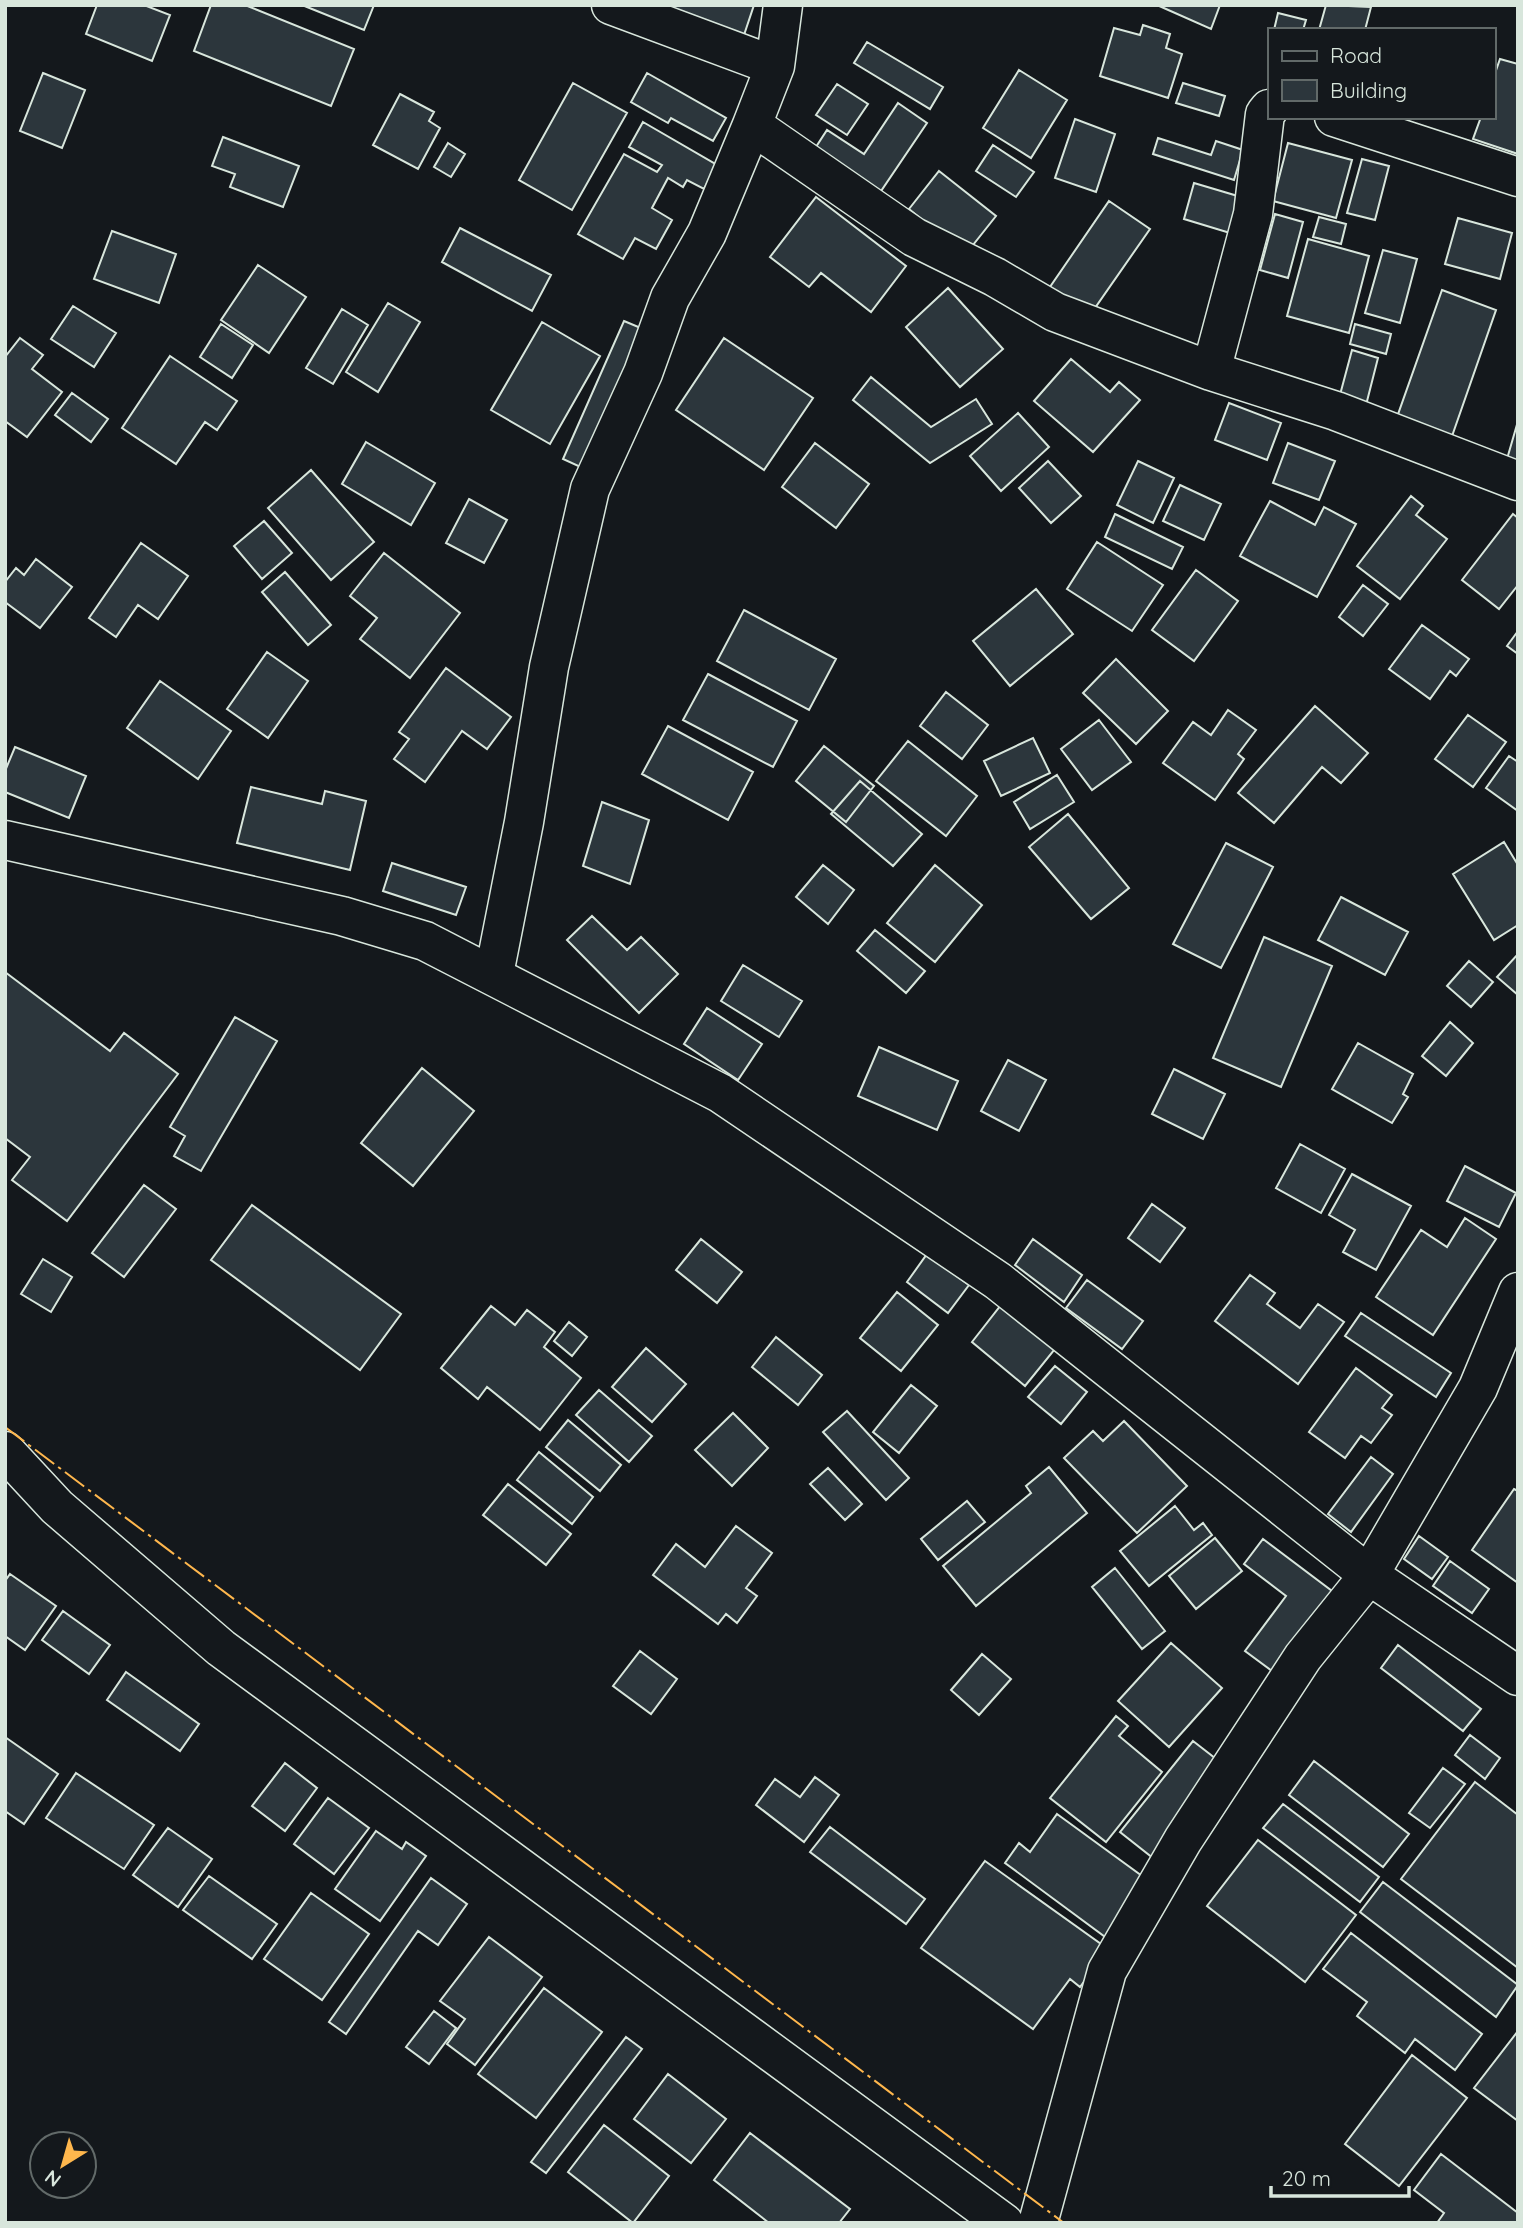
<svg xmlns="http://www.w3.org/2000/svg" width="1523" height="2228" viewBox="0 0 1523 2228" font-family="Quicksand,sans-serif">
<rect width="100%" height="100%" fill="#14181c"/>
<path fill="#2c363c" stroke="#d8e6dc" stroke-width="2" d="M97,5H144L170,15L152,61L86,34Z
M211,5H245L354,49L331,106L194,51Z
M302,5H374L364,30Z
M669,5H754L744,35L668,9Z
M1157,5H1220L1211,29Z
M1326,5L1371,7L1365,30H1319Z
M1278,13L1306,20L1303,30H1274Z
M1143,25L1170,34L1166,48L1182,54L1168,98L1100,76L1114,28L1140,35Z
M867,42L943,87L930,109L854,63Z
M1500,59L1518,64V154L1473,139L1481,117H1493V79Z
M1019,70L1067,100L1031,158L983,128Z
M43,73L85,90L62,148L20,131Z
M647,73L726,118L713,141L671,118L668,123L631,102Z
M573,83L627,113L572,210L519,180Z
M1183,83L1225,96L1219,116L1176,103Z
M837,84L868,104L847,135L816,115Z
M400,94L434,112L429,121L440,128L418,169L373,145Z
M898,103L927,123L879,194L814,150L827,130L864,154Z
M1075,119L1115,134L1096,192L1055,178Z
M643,122L717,165L704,189L687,180L683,187L668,178L652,208L672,220L656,249L635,238L623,259L578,234L624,154L657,172L662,165L629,147Z
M223,137L299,166L283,207L230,187L235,174L212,166Z
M1158,138L1211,155L1216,141L1243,150L1234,180L1153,154Z
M448,143L465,154L451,177L434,167Z
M1288,143L1352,160L1336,218L1273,201Z
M993,145L1034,172L1016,197L976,171Z
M1362,159L1389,166L1375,220L1347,213Z
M939,171L996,216L965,255L909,209Z
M1194,183L1241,197L1230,233L1184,219Z
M816,197L906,266L871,312L821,273L809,287L770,257Z
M1109,201L1150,229L1081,328L1041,300Z
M1275,214L1303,222L1288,278L1260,270Z
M1319,217L1346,224L1341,244L1313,237Z
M1458,218L1512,233L1500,279L1445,264Z
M460,228L551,275L532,311L442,262Z
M112,231L176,254L159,303L94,279Z
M1308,239L1369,256L1349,333L1287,316Z
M1383,250L1417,259L1400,323L1365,313Z
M258,265L306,297L269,353L221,320Z
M948,288L1003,349L960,387L906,327Z
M1442,290L1496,310L1451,439L1396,420Z
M388,303L420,322L378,392L346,372Z
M73,306L116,333L94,367L51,339Z
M342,309L368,325L333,384L306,368Z
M624,321L648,331L587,470L563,459Z
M542,322L600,356L550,444L491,410Z
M221,324L253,345L232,378L200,357Z
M1355,324L1391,334L1386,354L1350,344Z
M20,338L43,355L32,369L62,392L27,437L5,421V357Z
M724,338L813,398L764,470L676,410Z
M1352,350L1378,358L1364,413L1337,406Z
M170,356L237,401L217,430L205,422L176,464L122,428Z
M1071,359L1110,392L1119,382L1140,400L1093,452L1034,401Z
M871,377L931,427L976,399L992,424L930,463L853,400Z
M72,393L108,419L91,442L55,415Z
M1229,403L1281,423L1267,460L1215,440Z
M1018,413L1049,447L1001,491L970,456Z
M1518,421V462L1507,459Z
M366,442L435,483L411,525L342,484Z
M815,443L869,484L836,528L782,487Z
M1288,443L1335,461L1319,500L1273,483Z
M1048,461L1081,496L1051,523L1019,488Z
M1138,461L1174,478L1153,523L1117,505Z
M311,470L374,542L331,580L268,508Z
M1180,485L1221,504L1204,540L1163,521Z
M1411,496L1423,506L1416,515L1447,539L1400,599L1357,566Z
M469,499L507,520L484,563L446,543Z
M1270,501L1315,525L1324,507L1356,524L1317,597L1240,556Z
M1115,514L1183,547L1172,569L1105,537Z
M1513,514L1518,518V585L1499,609L1462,580Z
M264,521L292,553L262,579L234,546Z
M1097,542L1163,585L1132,631L1067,589Z
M141,543L188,576L158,619L138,605L116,637L89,618Z
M384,553L460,613L410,678L360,639L377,618L350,596Z
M36,559L72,587L40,628L5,602V582L16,568L24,575Z
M1196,570L1238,601L1194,661L1152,630Z
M285,572L331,625L308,645L262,592Z
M1363,585L1388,604L1363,636L1339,617Z
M1036,589L1073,634L1010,686L973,641Z
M744,610L836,659L809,710L717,661Z
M1422,625L1469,659L1456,676L1450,671L1430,699L1389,669Z
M1518,631V654L1507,646Z
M267,652L308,681L268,738L227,709Z
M1116,659L1168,711L1136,744L1083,693Z
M446,668L511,717L487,749L462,731L425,782L394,759L409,739L399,732Z
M708,674L797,721L773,767L683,720Z
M160,681L231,731L198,779L127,728Z
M946,692L988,725L962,759L920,726Z
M1315,706L1368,753L1341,783L1322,767L1274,823L1238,793Z
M1228,710L1256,730L1238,754L1244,759L1215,800L1163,763L1193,722L1211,735Z
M1468,715L1506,742L1473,787L1435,759Z
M1099,720L1131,762L1092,790L1061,749Z
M668,726L753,772L728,820L642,774Z
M1033,738L1050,773L1001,796L984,761Z
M908,741L977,796L946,836L876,781Z
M824,746L874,786L846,822L796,781Z
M15,747L86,776L69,818L5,792V771Z
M1509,756L1518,762V811L1486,788Z
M1057,775L1074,802L1030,829L1014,802Z
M860,781L922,834L893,866L831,814Z
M251,787L322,804L325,791L366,801L350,870L237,843Z
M602,802L649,820L630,884L583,866Z
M1068,814L1129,888L1091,919L1029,847Z
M1504,842L1518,865V925L1494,940L1453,874Z
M1226,843L1273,867L1221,968L1173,944Z
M392,863L466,887L456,915L383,891Z
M823,865L854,890L828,924L796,897Z
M935,865L982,905L935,962L887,923Z
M1341,897L1408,932L1385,975L1318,940Z
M592,916L627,950L641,937L678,974L639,1013L567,940Z
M875,930L925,971L906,993L857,951Z
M1264,937L1332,966L1281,1087L1213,1058Z
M1518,954V995L1497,977Z
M1469,961L1493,982L1471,1007L1447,986Z
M743,965L802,1001L779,1037L721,1001Z
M5,972L110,1051L124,1033L178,1074L67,1221L12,1180L30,1157L5,1138Z
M707,1008L762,1044L738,1080L684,1044Z
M235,1017L277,1041L201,1171L174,1156L185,1136L170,1127Z
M1450,1022L1473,1043L1446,1076L1422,1056Z
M1358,1043L1413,1074L1403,1094L1408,1097L1392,1123L1332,1089Z
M879,1047L958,1081L937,1130L858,1096Z
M1008,1060L1046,1080L1019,1131L981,1111Z
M422,1068L474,1111L413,1186L361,1143Z
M1174,1069L1225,1094L1203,1139L1152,1114Z
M1300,1144L1345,1169L1321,1213L1276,1188Z
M1465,1166L1516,1193L1499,1227L1447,1201Z
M1352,1174L1411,1206L1376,1270L1343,1252L1355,1230L1329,1215Z
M144,1185L176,1209L124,1277L92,1253Z
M1152,1204L1185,1228L1160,1262L1128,1238Z
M252,1205L401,1314L360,1370L211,1260Z
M1465,1218L1496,1239L1433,1335L1376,1297L1421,1230L1447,1247Z
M701,1239L742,1272L717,1303L676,1270Z
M1033,1239L1082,1275L1064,1302L1015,1265Z
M927,1254L969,1285L948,1313L907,1282Z
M43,1259L72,1277L51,1312L21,1294Z
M1250,1275L1275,1293L1267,1304L1300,1328L1318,1304L1344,1322L1298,1384L1215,1321Z
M1087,1280L1143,1321L1122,1349L1066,1308Z
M897,1292L938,1325L901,1371L860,1338Z
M1001,1305L1055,1349L1025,1386L972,1342Z
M491,1306L515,1325L527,1310L555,1332L544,1347L581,1378L540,1430L487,1387L478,1399L441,1368Z
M1361,1313L1451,1373L1436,1397L1345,1336Z
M569,1322L587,1337L572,1356L554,1341Z
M776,1337L822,1375L798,1405L752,1367Z
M646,1348L686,1384L652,1422L612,1387Z
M1055,1366L1087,1392L1061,1424L1028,1397Z
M1356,1368L1392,1395L1382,1408L1392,1415L1371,1443L1361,1436L1345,1458L1309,1432Z
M911,1385L937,1406L899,1453L873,1432Z
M599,1390L652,1436L629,1462L576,1415Z
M847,1411L909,1478L886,1500L823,1432Z
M733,1413L768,1448L732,1486L695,1450Z
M568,1420L621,1465L600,1491L546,1447Z
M1124,1421L1187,1486L1137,1533L1064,1458L1093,1431L1103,1441Z
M539,1452L593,1497L572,1524L517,1480Z
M1371,1457L1393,1474L1351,1532L1328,1514Z
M1049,1467L1087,1513L976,1606L943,1566L1031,1493L1026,1486Z
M828,1468L862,1504L845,1520L810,1484Z
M508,1484L571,1534L546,1565L483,1515Z
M1514,1489L1518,1491V1583L1472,1550Z
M967,1501L985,1522L938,1560L921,1539Z
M1175,1506L1194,1530L1203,1523L1212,1535L1149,1586L1120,1551Z
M736,1526L772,1553L746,1588L757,1596L737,1623L726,1614L718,1624L653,1575L676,1544L705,1567Z
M1419,1536L1448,1557L1432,1579L1404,1559Z
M1215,1538L1242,1571L1196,1609L1169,1576Z
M1263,1539L1336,1594L1276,1674L1245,1651L1286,1596L1244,1564Z
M1450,1561L1489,1589L1472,1613L1433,1586Z
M1115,1568L1165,1631L1142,1649L1092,1587Z
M10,1574L56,1606L25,1650L5,1636V1581Z
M63,1611L110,1645L89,1674L42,1640Z
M1171,1643L1222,1688L1169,1747L1118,1701Z
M1398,1645L1481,1709L1463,1731L1381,1668Z
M640,1651L677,1679L651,1714L613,1686Z
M982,1654L1011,1679L979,1715L951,1690Z
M126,1672L199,1724L180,1751L107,1700Z
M1116,1716L1128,1726L1119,1736L1162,1772L1106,1842L1050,1798Z
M1470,1735L1500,1758L1485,1779L1455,1755Z
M5,1737L58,1774L24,1824L5,1811Z
M1193,1741L1220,1762L1158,1862L1120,1832Z
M1314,1761L1409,1834L1383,1867L1289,1795Z
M285,1763L317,1788L285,1831L252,1806Z
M1443,1768L1465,1784L1430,1828L1409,1813Z
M76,1773L154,1825L124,1869L46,1818Z
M815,1777L839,1795L804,1842L756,1805L775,1779L800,1797Z
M1475,1782L1518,1815V1968L1401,1879Z
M328,1798L369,1828L334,1874L294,1844Z
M1283,1804L1379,1877L1360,1902L1263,1828Z
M1057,1814L1153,1884L1112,1942L1005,1863L1019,1843L1030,1852Z
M830,1827L925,1899L906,1924L810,1852Z
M168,1828L212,1859L178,1907L133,1875Z
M376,1831L402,1849L406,1842L426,1856L380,1921L335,1889Z
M1258,1840L1356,1915L1305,1982L1207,1906Z
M985,1861L1108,1949L1080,1987L1070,1979L1033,2029L921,1948Z
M209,1876L277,1924L252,1959L183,1910Z
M431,1878L467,1904L438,1945L418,1931L346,2034L329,2022Z
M1383,1882L1518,1985L1496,2017L1360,1912Z
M311,1893L369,1934L322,2000L264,1959Z
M1351,1933L1482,2034L1455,2070L1415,2039L1405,2053L1357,2016L1367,2002L1323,1969Z
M489,1937L542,1977L475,2065L447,2044L465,2019L440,2001Z
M544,1988L602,2032L536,2118L478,2074Z
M434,2011L456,2028L429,2064L406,2047Z
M1518,2031V2121L1474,2088Z
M626,2037L642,2049L546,2173L531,2162Z
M1412,2055L1467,2098L1399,2186L1345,2144Z
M668,2074L726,2119L691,2163L634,2119Z
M604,2125L669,2176L633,2223L568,2172Z
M750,2133L850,2209L839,2223H769L714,2180Z
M1441,2154L1518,2213V2223H1437L1444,2213L1414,2190Z"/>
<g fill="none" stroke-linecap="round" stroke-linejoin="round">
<defs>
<path id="street" d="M611,5L775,66
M1334,117L1518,177
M752,125L914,237L995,277L1055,312L1211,371L1336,411L1518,481
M1211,371L1253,214L1265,114L1269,109
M5,840L342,916L425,941L720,1093L998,1281L1369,1575L1518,1676
M494,974L524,822L549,667L590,489L643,373L670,298L707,233L752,125L775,66L783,5
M5,1451L57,1507L221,1648L1004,2223
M1038,2223L1107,1971L1183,1840L1303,1657L1369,1575L1478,1388L1518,1292"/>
</defs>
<use href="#street" stroke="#d8e6dc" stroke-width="41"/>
<use href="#street" stroke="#14181c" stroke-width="38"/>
<path stroke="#ffb74d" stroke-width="2" stroke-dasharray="24 5 3.5 5" stroke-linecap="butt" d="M5,1427L1064,2223"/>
</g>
<rect width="1523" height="2228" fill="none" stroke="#d8e6dc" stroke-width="14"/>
<rect x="1268" y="28" width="228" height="91" fill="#14181c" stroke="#626a69" stroke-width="2"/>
<rect x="1282" y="51" width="35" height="10" fill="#14181c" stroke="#626a69" stroke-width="2"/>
<text x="1330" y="63" font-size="21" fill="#d8e6dc">Road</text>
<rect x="1282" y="80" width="35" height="21" fill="#2c363c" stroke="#626a69" stroke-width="2"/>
<text x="1330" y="98" font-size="21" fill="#d8e6dc">Building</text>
<g transform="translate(63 2165) rotate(217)"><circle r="33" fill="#14181c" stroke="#626a69" stroke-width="2"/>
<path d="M0-5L12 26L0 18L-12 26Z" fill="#ffb74d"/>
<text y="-10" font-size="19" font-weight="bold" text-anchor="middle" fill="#d8e6dc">N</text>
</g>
<path d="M1271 2186v10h138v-10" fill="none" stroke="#d8e6dc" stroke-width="3.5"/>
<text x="1282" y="2186" font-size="21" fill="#d8e6dc" stroke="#14181c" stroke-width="5" paint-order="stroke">20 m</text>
</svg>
